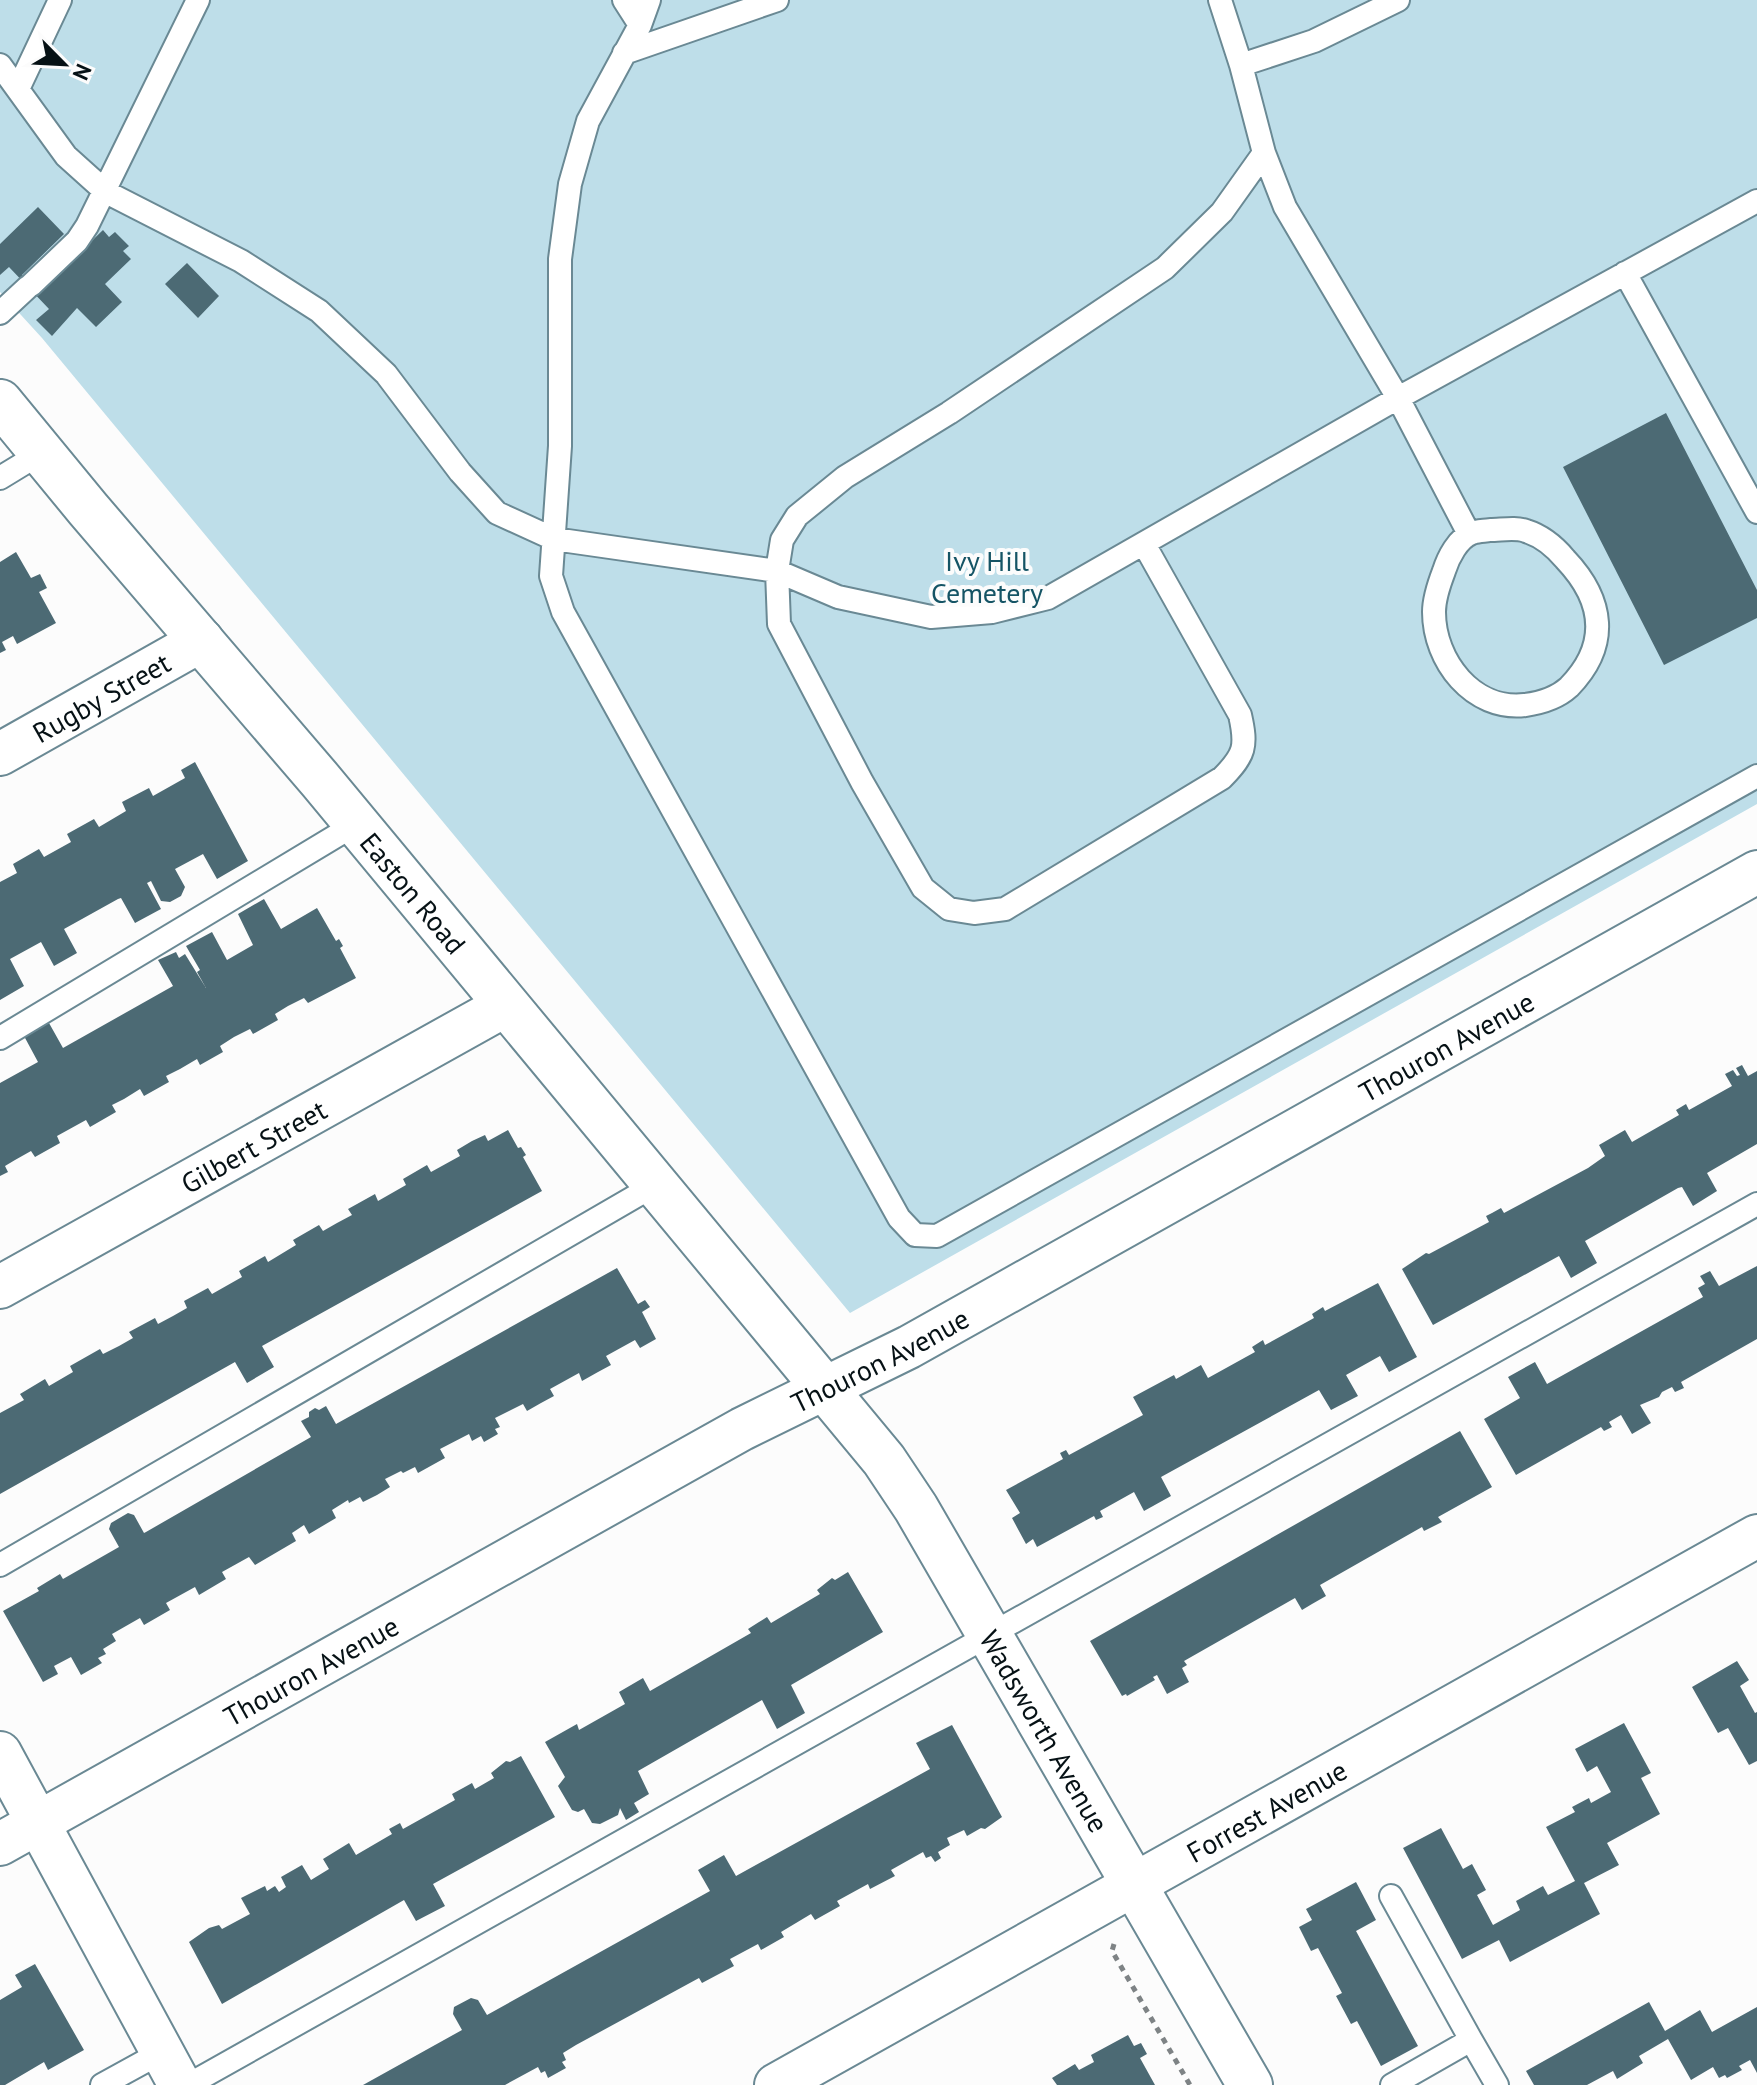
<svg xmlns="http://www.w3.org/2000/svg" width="1757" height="2085" viewBox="0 0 1757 2085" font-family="'PT Sans',sans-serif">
<rect width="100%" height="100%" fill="#fcfcfc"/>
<path fill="#bedee9" d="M0,0H1757V804L850,1313L42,338L0,292Z"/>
<path fill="#4c6a74" d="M38,207L64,234L22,275L39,292L103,230L109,237L115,232L129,246L123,251L131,259L105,284L122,302L96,327L77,308L52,336L36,320L49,309L9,267L0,275V244Z
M187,263L219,296L198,318L165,284Z
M1666,413L1757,590V618L1664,665L1563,467Z
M16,552L31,578L40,574L47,588L39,592L56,623L17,644L13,636L2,642L6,650L0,653V562Z
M195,762L248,861L217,879L203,854L175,869L185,887L181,896L170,902L161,901L151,881L147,883L161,909L135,923L121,898L118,899L64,929L77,953L54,966L41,942L10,959L24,986L0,1000V882L17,873L13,864L39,849L44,857L71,842L67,834L94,819L99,827L126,811L122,802L149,788L153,796L185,778L181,770Z
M264,899L281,929L317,908L336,941L339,939L343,946L340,948L356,978L308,1003L304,998L288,1006L275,1014L278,1020L253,1034L250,1029L234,1037L220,1046L223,1052L200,1065L197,1059L180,1069L166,1076L169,1082L144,1096L140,1089L124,1099L112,1105L116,1112L90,1127L86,1120L57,1136L60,1143L35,1157L31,1151L15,1160L5,1166L8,1172L0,1176V1083L38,1062L24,1036L49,1023L63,1048L173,986L158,960L176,952L179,958L185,954L206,988L197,972L200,970L186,946L212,932L227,960L253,945L238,914Z
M1742,1065L1748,1076L1757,1071V1144L1707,1173L1717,1191L1693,1206L1682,1187L1678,1188L1585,1241L1597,1263L1571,1278L1559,1256L1433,1325L1402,1269L1426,1253L1429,1254L1489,1222L1486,1216L1492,1213L1501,1208L1504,1213L1588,1168L1605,1156L1599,1145L1625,1130L1632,1142L1679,1115L1676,1110L1686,1104L1689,1110L1732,1086L1725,1074L1733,1070L1737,1076L1740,1075L1736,1068Z
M508,1130L518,1148L521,1147L526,1155L523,1157L542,1191L262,1346L274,1367L247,1383L235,1362L0,1494V1413L24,1400L20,1394L45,1379L49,1386L73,1372L70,1366L100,1349L103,1354L119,1346L133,1338L129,1332L155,1318L158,1324L173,1316L187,1308L184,1301L208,1288L212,1294L242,1277L239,1271L265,1256L268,1262L296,1245L293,1240L319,1225L323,1231L337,1223L352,1215L348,1209L375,1194L378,1201L406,1185L403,1179L427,1165L431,1172L460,1156L457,1150L472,1141L485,1135L488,1141Z
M1757,1266V1339L1681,1382L1684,1388L1675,1392L1672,1387L1662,1392L1659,1397L1640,1405L1651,1423L1632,1434L1621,1415L1609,1422L1612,1427L1604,1431L1601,1427L1516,1475L1484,1419L1520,1398L1508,1377L1535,1362L1547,1384L1703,1297L1698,1288L1705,1284L1700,1276L1710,1271L1719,1286Z
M617,1268L638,1304L645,1300L650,1307L642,1312L656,1339L640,1348L635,1340L606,1356L611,1365L598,1372L582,1381L579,1373L550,1389L554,1396L541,1403L527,1411L523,1404L495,1418L500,1427L495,1429L498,1434L484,1442L481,1436L472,1441L469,1434L440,1449L445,1458L418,1473L415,1467L403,1473L401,1471L385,1479L390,1487L377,1495L363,1502L360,1497L349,1503L348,1500L332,1510L336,1518L309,1534L304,1525L292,1533L296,1541L255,1565L249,1557L222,1572L226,1579L199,1595L195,1587L166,1603L170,1610L144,1625L140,1618L112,1634L116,1641L103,1649L106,1654L98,1658L102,1663L81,1675L71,1657L54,1666L58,1674L43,1682L3,1611L39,1591L37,1588L60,1574L63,1579L119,1547L109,1529L111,1523L128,1513L134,1515L144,1533L146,1532L311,1437L301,1421L309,1417V1412L315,1408L319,1410L326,1406L336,1424Z
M1378,1283L1417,1357L1389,1372L1380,1356L1346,1375L1358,1396L1331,1410L1319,1390L1161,1477L1171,1496L1144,1511L1134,1492L1100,1511L1103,1517L1096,1520L1094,1516L1037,1547L1033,1539L1026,1544L1012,1518L1020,1513L1006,1490L1063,1459L1060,1453L1066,1450L1069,1455L1143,1415L1133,1397L1174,1375L1176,1379L1201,1365L1208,1378L1255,1352L1252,1347L1263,1340L1265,1345L1314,1318L1312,1314L1323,1307L1325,1311Z
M1460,1431L1492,1487L1438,1517L1442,1522L1424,1531L1422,1527L1320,1585L1326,1596L1312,1604L1302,1610L1295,1598L1184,1661L1187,1665L1182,1668L1189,1682L1167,1694L1157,1675L1153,1677L1155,1680L1127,1696L1126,1694L1122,1696L1090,1641Z
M848,1572L883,1632L791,1685L805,1713L777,1729L762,1700L638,1771L649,1794L634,1803L639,1812L626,1820L620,1808L618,1815L600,1824L592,1823L584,1809L578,1812L572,1810L558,1786L565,1777L545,1742L577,1724L579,1730L625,1704L619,1692L643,1678L650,1691L751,1633L748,1629L759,1622L767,1617L771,1623L820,1594L817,1590L832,1578L835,1580Z
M1737,1661L1749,1680L1740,1686L1755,1713L1757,1712V1761L1749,1765L1728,1728L1718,1733L1692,1687Z
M1624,1723L1651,1773L1641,1778L1660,1814L1607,1843L1619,1865L1584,1883L1600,1914L1510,1962L1499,1940L1462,1959L1403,1848L1441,1828L1463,1869L1472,1864L1486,1890L1477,1895L1493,1925L1520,1910L1516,1901L1543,1886L1548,1895L1575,1881L1546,1827L1575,1812L1572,1807L1589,1798L1591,1803L1611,1792L1597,1766L1587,1772L1575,1749Z
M952,1725L1002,1817L985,1829L981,1828L967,1836L964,1830L947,1838L950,1845L938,1852L941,1858L935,1862L931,1856L926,1858L923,1852L891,1870L895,1876L870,1889L868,1884L837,1901L840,1906L815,1920L811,1914L781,1932L784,1937L761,1950L758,1944L730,1959L734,1966L702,1983L699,1978L576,2045L563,2053L566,2060L562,2062L566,2068L548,2078L545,2071L541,2073L538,2067L505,2085H363L462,2030L453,2014L454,2007L471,1998L478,2000L487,2015L710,1891L698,1870L724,1855L736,1876L930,1769L916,1743Z
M521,1756L555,1817L433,1884L445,1906L416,1921L404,1900L222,2004L189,1942L209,1928L219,1925L222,1929L250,1914L241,1898L265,1886L267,1891L275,1886L279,1892L286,1887L281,1877L302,1865L311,1880L329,1869L323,1859L349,1843L356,1855L392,1834L389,1829L400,1823L403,1829L455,1800L452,1794L463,1788L472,1783L475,1789L494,1778L491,1773L506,1761L510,1762Z
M1356,1882L1376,1920L1356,1931L1418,2046L1381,2066L1357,2021L1351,2024L1336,1996L1342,1993L1318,1948L1311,1951L1299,1927L1312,1920L1306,1909Z
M35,1964L84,2050L48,2070L44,2062L5,2085H0V2000L22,1987L15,1975Z
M1649,2002L1665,2031L1700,2010L1712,2032L1757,2007V2073L1750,2060L1739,2066L1742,2070L1727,2078L1725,2075L1719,2078L1713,2067L1691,2080L1668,2039L1639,2056L1643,2063L1617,2079L1613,2071L1587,2085H1534L1526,2071Z
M1128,2035L1134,2046L1141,2043L1147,2054L1140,2058L1155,2085H1057L1052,2078L1075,2064L1079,2070L1094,2062L1091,2055Z"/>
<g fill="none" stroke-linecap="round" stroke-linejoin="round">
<defs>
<path id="service" d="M624,0L640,25
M649,0L640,25L588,121L570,184L560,259V446L551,576L563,612L899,1218L915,1235L937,1236L1757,776
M1220,0L1241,65L1264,153L1285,207L1398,398L1469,534
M624,53L777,0
M0,65L66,156L106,192L241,261L319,311L386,374L460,472L497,513L554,539L777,571L838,597L931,617L992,612L1048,598L1398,398L1757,201
M1241,65L1314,41L1398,0
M18,89L60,0
M1625,273L1757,512
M31,285L77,241L87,226L198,0
M0,313L28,287
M0,478L41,453
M1490,530C1501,530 1516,527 1526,531C1542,536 1555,547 1565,559C1604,600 1610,645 1569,687C1557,698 1540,703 1525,705C1473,711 1434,661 1434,612C1434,598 1439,584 1444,571C1448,558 1458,538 1472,533C1477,531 1484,531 1490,530Z
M1144,544L1240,715C1247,746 1245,755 1222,778L1005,909L974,913L949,909L923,888L862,782L779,624L777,571L782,540L797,516L845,477L949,413L1165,268L1222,212L1264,153
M0,1038L356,824
M0,1565L655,1185
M1391,1896L1471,2040
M102,2085L162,2052
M188,2085L1757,1204
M1392,2085L1471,2040L1497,2085"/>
<g id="minor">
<path id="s1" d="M0,754L202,640"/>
<path id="s2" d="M0,1287L506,1005"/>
<path d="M0,1753L180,2085"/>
<path id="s3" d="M0,1844L742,1429L909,1347L1757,872"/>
<path id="s4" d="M776,2085L1757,1536"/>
</g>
<g id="secondary">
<path id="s5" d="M0,402L88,509L321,781L884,1460L916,1508L1250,2085"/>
</g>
</defs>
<use href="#service" stroke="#6a8994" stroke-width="26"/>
<use href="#minor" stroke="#6a8994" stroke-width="46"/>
<use href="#secondary" stroke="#6a8994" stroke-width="48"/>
<path stroke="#7e8385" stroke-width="5" stroke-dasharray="6 6" stroke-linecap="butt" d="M1114,1944L1112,1951L1190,2085"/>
<use href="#service" stroke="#fff" stroke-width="22"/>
<use href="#minor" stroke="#fff" stroke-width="42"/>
<use href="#secondary" stroke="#fff" stroke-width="44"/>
</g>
<g text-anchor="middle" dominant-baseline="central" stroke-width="8" stroke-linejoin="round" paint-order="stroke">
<g font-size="28" fill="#155465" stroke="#fcfcfc">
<text x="987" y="560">Ivy Hill<tspan x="987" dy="32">Cemetery</tspan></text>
</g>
<g font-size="28" fill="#061115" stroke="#fcfcfc">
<text stroke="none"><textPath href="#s1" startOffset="116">Rugby Street</textPath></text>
<text stroke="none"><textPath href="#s5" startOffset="642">Easton Road</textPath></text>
<text stroke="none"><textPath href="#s3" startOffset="1652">Thouron Avenue</textPath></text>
<text stroke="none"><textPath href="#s2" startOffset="290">Gilbert Street</textPath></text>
<text stroke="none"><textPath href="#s3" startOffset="1004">Thouron Avenue</textPath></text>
<text stroke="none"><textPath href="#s3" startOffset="356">Thouron Avenue</textPath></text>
<text stroke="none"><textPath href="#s5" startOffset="1694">Wadsworth Avenue</textPath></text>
<text stroke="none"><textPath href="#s4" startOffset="562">Forrest Avenue</textPath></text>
</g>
</g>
<g transform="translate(64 64) rotate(114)" stroke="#fcfcfc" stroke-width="6" paint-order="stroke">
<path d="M0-6L14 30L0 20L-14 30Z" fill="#061115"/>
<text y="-12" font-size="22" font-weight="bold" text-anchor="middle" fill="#061115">N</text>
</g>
</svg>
